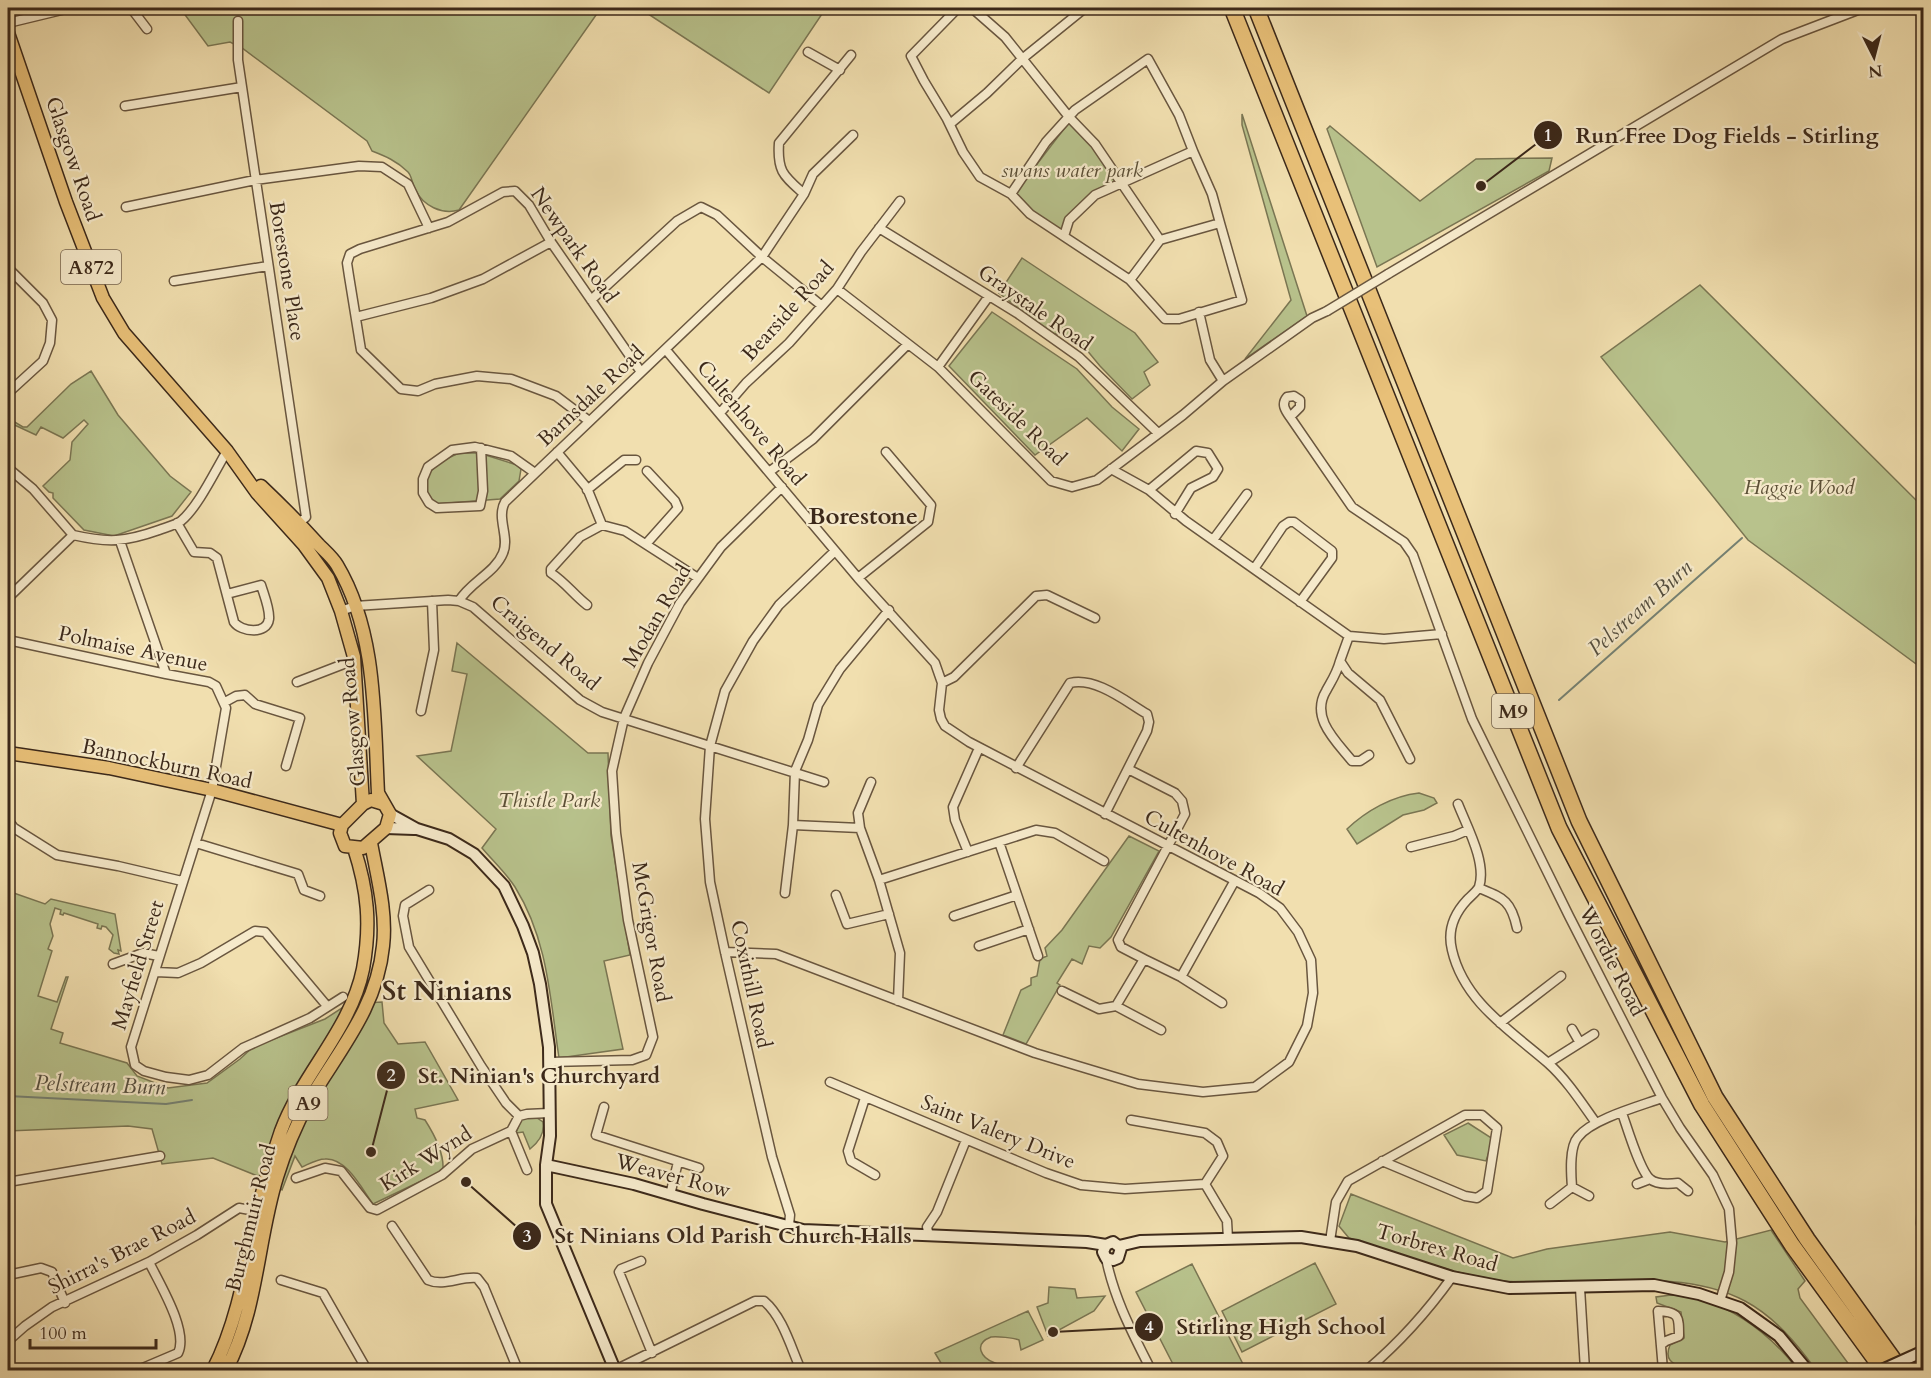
<svg xmlns="http://www.w3.org/2000/svg" width="1931" height="1378" viewBox="0 0 1931 1378" font-family="Cardo,serif">
<rect width="100%" height="100%" fill="#f1dfaf"/>
<filter id="stains"><feTurbulence type="fractalNoise" baseFrequency=".00333" numOctaves="4"/><feColorMatrix values="0 0 0 0 .2 0 0 0 0 .09 0 0 0 0 .02 0 0 0 .5 -.17"/></filter>
<radialGradient id="worn" r=".72"><stop offset=".6" stop-color="#630" stop-opacity="0"/><stop offset="1" stop-color="#630" stop-opacity=".3"/></radialGradient>
<path fill="#b8c28c" stroke="#7a7653" stroke-width="1.5" d="M180,8H601L459,210C442,215 423,206 415,189C412,184 412,176 408,172C397,161 385,156 372,151L367,141L242,48L230,42L208,46Z
M639,8H826L769,93Z
M1242,114L1307,316L1245,359L1291,300L1242,125Z
M1070,121L1096,150L1117,182L1094,193L1061,232L1035,214L1014,194Z
M1330,126L1420,201L1476,159L1552,158L1549,171L1377,267L1327,129Z
M1022,258L1135,333L1158,362L1144,372L1150,385L1132,399L1100,366L1076,337L1050,333L999,293Z
M1700,285L1923,507V669L1748,540L1601,357Z
M992,312L1077,369L1112,407L1139,429L1122,451L1087,418L1035,455L949,366Z
M91,371L118,415L170,476L191,492L172,516L114,536L84,530L53,498V493L49,492L43,486L70,460L72,442L88,424L84,420L63,438L41,427L36,435L8,422V418L23,427H27L71,384Z
M459,453H479L517,465L521,469L519,481L500,499L436,504C412,479 435,463 459,453Z
M457,643L588,753H608L611,836L630,955L604,961L623,1049L559,1058C550,998 548,940 515,887C506,873 493,861 482,848L496,829L417,756L451,751L467,674L452,671Z
M1419,793L1434,798L1437,803L1424,810L1403,815L1357,844L1347,829C1366,811 1392,796 1419,793Z
M1129,836L1159,851L1111,937L1100,948L1089,946L1082,964L1072,959L1057,983L1060,985L1026,1044L1003,1035L1021,990L1031,985V978L1037,976L1040,959L1047,956L1045,948L1062,930Z
M8,891L45,904L51,899L115,914L121,951L118,950L119,954L114,953L109,949L113,935L106,927L102,926L101,929L97,928L98,924L64,913L63,915L60,914L61,910L55,908L50,924L53,936L48,949L52,951L38,996L57,1002L66,977H68L51,1029L63,1033L60,1043L127,1063L137,1076L168,1088L207,1083L240,1059L253,1047L325,1019L348,1004L382,1002L384,1023L398,1044L425,1042L458,1100L415,1109L417,1118L425,1120C434,1134 444,1152 443,1169L438,1173L373,1204C362,1189 346,1157 325,1159C317,1159 309,1164 302,1167L295,1156L282,1190L260,1177L213,1158L162,1164L152,1129L128,1126L8,1131Z
M534,1116L543,1122C545,1134 539,1142 530,1149L523,1132L516,1133L521,1120L524,1117Z
M1468,1123L1493,1139L1486,1161L1457,1155L1444,1135Z
M1351,1194L1513,1258L1547,1249L1670,1232L1725,1242L1771,1230L1805,1281L1798,1289L1800,1298L1853,1370H1816C1797,1344 1775,1317 1745,1301C1680,1266 1587,1287 1516,1282C1463,1279 1401,1254 1349,1238L1339,1226Z
M1315,1263L1336,1304L1242,1352L1222,1311Z
M1192,1264L1246,1370H1176L1136,1292Z
M1049,1287L1075,1289L1077,1298L1105,1296L1094,1311L1048,1336L1037,1307L1048,1303Z
M1671,1295C1722,1296 1769,1332 1798,1370H1688C1675,1364 1663,1362 1670,1345L1684,1338L1681,1312L1657,1303L1656,1297Z
M1028,1311L1043,1340L1021,1350L1019,1340C1014,1338 997,1336 991,1337C973,1344 981,1358 995,1363L982,1370H927L941,1363L935,1353Z"/>
<g fill="none" stroke-linecap="round" stroke-linejoin="round">
<path stroke="#758173" stroke-width="2" d="M1559,700L1742,538
M8,1096L166,1104L192,1100"/>
<defs>
<path id="street" d="M131,8L147,29
M958,8L911,56L924,81L947,119L963,152L980,177L1011,194L1030,214L1130,280
M972,8L1005,37L1069,117L1095,144L1160,240
M238,21V60L306,517L299,523L301,529
M8,23L70,8
M808,52L840,70
M125,106L242,87
M950,124L987,93L1022,59L1085,8
M1193,151L1212,194L1220,223
M804,194C784,176 777,172 779,143L851,55
M1011,194L1046,142L1075,110L1148,59L1179,115L1193,151L1095,195L1069,220L1064,236
M126,207L255,180L359,166L382,167L408,184L429,228
M1220,223L1242,300L1179,319H1165L1130,280L1160,240Z
M879,228L1017,313L1079,357L1158,433
M8,268L43,303L52,320L50,343L43,361L8,393
M1388,274L1782,39L1863,8
M174,281L268,266
M837,289L938,367L1051,481L1072,487L1097,480L1183,415L1223,381L1312,318L1327,311
M591,300L677,221L701,207L717,215L762,257L822,306
M1199,312L1210,360L1223,381
M356,317L431,298L483,279L551,242
M666,350L858,578L935,663L942,683L939,710L941,719L945,726L969,742L1259,893L1280,908L1298,932L1311,960L1313,993L1307,1026L1289,1062L1255,1087L1203,1092L1138,1084L1035,1053L776,954L725,952
M938,367L989,296
M720,413L746,383L789,343L837,289L861,252L900,201
M1290,417L1300,407V400L1294,396L1287,397C1281,404 1285,410 1290,417L1352,507L1404,542L1413,555L1472,719L1569,916L1662,1098L1680,1128L1713,1175L1729,1209L1732,1243L1729,1272L1720,1301
M589,421L556,396L511,379L477,376L435,384L418,391L401,389L361,350L349,276L347,263L350,254L360,249L448,222L503,192L515,191L529,205L551,242L641,372
M481,448L483,491L480,506L437,508L429,503L423,493V479L428,467L452,450L475,447L511,456L535,473
M557,452L587,488L602,525L625,531L698,578
M8,468L33,489L73,535
M1111,469L1149,490L1186,521L1349,636
M769,472L813,439L908,344
M587,490L624,460H636
M1149,490L1196,451L1208,453L1218,469L1213,477L1191,488L1175,514
M177,523L194,552L210,553L217,558L234,622C241,632 267,635 269,619C270,609 264,595 261,585L227,594
M73,535C108,543 125,542 159,530C167,527 175,525 181,521C198,507 215,471 227,451
M1213,540L1247,494
M120,541L166,674
M646,544L678,508L675,501L647,471
M1254,569L1283,526L1289,522H1294L1332,551V558L1300,602
M858,578L928,522L931,505L886,452
M8,598L73,535
M459,601C470,582 495,573 503,553C510,537 496,518 505,502L762,257L804,194L813,174L853,135
M587,605C573,594 566,583 551,573V569L580,537L602,525
M341,611L355,606L448,600L459,601L473,607L580,700L602,712L824,782
M8,640L166,674L209,682L216,686L226,708L212,790L131,1047L135,1065L144,1071L166,1077L189,1080L208,1075L243,1048L310,1018L343,997
M1340,661C1337,673 1332,680 1326,691C1310,718 1336,741 1352,761H1360L1369,755
M297,682L354,660
M942,683L954,677L1036,596L1047,595L1095,618
M225,702L236,696L245,695L255,704L300,718L286,766
M421,711L434,650L432,601
M1410,759L1380,700L1348,673L1340,661L1349,636L1384,639L1442,634
M1016,768L1070,683C1096,677 1125,701 1147,714L1149,722L1147,731L1105,814
M1128,769L1175,793L1182,801L1185,814L1118,940L1121,947L1144,959
M871,782L858,813L860,828L879,880L900,953L898,1001
M1458,804C1467,827 1487,863 1479,887C1477,891 1471,896 1467,900C1454,914 1447,930 1452,950C1464,1002 1510,1030 1548,1063C1567,1080 1581,1102 1596,1123
M8,820L14,828L57,855L118,866L182,881
M793,825L860,828
M999,842L1038,956
M196,843L298,874L304,890L320,896
M1411,847L1454,836L1468,830
M968,852L955,820L953,807L979,748
M879,880L1036,830L1055,833L1104,861
M1479,888C1503,898 1511,900 1517,928
M429,890L405,905L403,916L409,947L481,1066L506,1103L519,1116
M785,893L793,825L795,771L808,740L818,705L840,669L889,610
M836,895L847,924L889,914
M954,916L1017,895
M979,946L1029,929
M113,964L143,953L159,956
M156,972L178,973L201,963L255,931L265,932L327,1006
M1181,977L1234,882
M1062,991L1099,1009L1116,1006L1161,1030
M1116,1006L1144,959L1181,977L1222,1003
M1500,1023L1561,976
M1572,1029L1580,1043
M550,1062L632,1060L646,1055L653,1037L628,920L616,833L612,771L624,718L648,663L680,603L721,547L782,487
M1548,1063L1594,1034
M830,1082L1046,1173L1081,1185L1125,1189L1205,1184L1227,1221L1228,1239
M865,1098L848,1151L851,1161L875,1175
M604,1107L596,1135L699,1168
M1622,1113C1627,1127 1640,1171 1650,1179C1657,1185 1670,1184 1678,1183L1688,1191
M1131,1120L1205,1133L1217,1142L1223,1156L1205,1184
M511,1131L527,1170
M1924,1169L1921,1223L1924,1241
M296,1178L325,1168L341,1171L370,1208L377,1210L442,1175L472,1149L511,1131L519,1116L527,1114L549,1113
M8,1182L160,1156
M1637,1184L1650,1179
M1572,1187L1589,1196
M670,1195L678,1162
M1550,1204L1572,1187C1571,1174 1569,1147 1578,1137C1592,1119 1640,1106 1662,1098
M789,1225L790,1215L772,1157L725,952L710,882L705,819L710,746L725,691L753,641L779,605L835,551
M392,1226L428,1280C444,1287 460,1276 477,1278L484,1287L518,1370
M929,1236L927,1227L937,1212L966,1140
M1330,1241L1336,1202L1348,1181L1465,1115H1482L1497,1128L1487,1191L1477,1198L1465,1196L1382,1161
M1106,1258C1114,1299 1133,1334 1151,1370
M641,1261L621,1269L619,1272L652,1353
M8,1275L41,1268L52,1272L65,1303
M281,1280L323,1293L367,1370
M1580,1288L1585,1370
M8,1341L25,1326L52,1307L149,1262L197,1235L239,1208L261,1212
M1661,1345L1666,1341L1679,1336C1679,1316 1679,1312 1658,1311L1663,1370
M138,1370L178,1353C189,1331 159,1283 149,1262
M615,1370L755,1301H764C783,1317 791,1348 801,1370
M1367,1370C1400,1342 1427,1312 1452,1277"/>
<path id="secondary" d="M390,814L417,829L449,839L474,854L504,886L523,926L533,953L540,984L549,1047L550,1136L546,1165V1204L615,1370
M386,828L414,829
M546,1165L634,1184L703,1204L803,1230L1087,1242L1106,1245L1113,1242L1121,1248L1118,1258L1113,1260L1106,1258L1103,1252L1106,1245
M1119,1246L1140,1241L1301,1237L1357,1246L1452,1277L1509,1288L1654,1285L1699,1294L1740,1308L1779,1336L1807,1370"/>
<path id="primary" d="M8,33L66,202L103,298L124,333L227,451L257,493L304,545L328,578L341,611L354,657L363,804
M261,486C281,505 300,524 319,545C325,551 333,558 337,565C377,632 374,717 378,793L390,814L386,828L363,848L345,846L340,833L342,825L363,804L371,800L384,804
M8,753L109,768L212,790L342,825
M213,1370C238,1321 246,1267 257,1214C263,1186 272,1158 281,1131C302,1074 351,1029 363,969C371,925 368,891 354,848
M226,1370C258,1310 257,1241 277,1177C285,1151 296,1125 309,1101C339,1050 377,1008 383,946C387,912 377,876 371,843"/>
<path id="highway" d="M1232,8L1559,828L1702,1105L1792,1245L1883,1370
M1256,8L1579,821L1715,1097L1807,1239L1901,1370"/>
</defs>
<use href="#street" stroke="#69563f" stroke-width="11"/>
<use href="#secondary" stroke="#3c291a" stroke-width="14"/>
<use href="#primary" stroke="#3c291a" stroke-width="15"/>
<use href="#highway" stroke="#3c291a" stroke-width="18"/>
<use href="#street" stroke="#f6eacb" stroke-width="8"/>
<use href="#secondary" stroke="#f6eacb" stroke-width="10"/>
<use href="#primary" stroke="#e8c078" stroke-width="12"/>
<use href="#highway" stroke="#e8c078" stroke-width="15"/>
<defs>
<path id="street-bridge" d="M1327,311L1388,274"/>
<path id="secondary-bridge" d="M1882,1370L1924,1351"/>
</defs>
<use href="#street-bridge" stroke="#69563f" stroke-width="11" stroke-linecap="butt"/>
<use href="#secondary-bridge" stroke="#3c291a" stroke-width="14" stroke-linecap="butt"/>
<use href="#street-bridge" stroke="#f6eacb" stroke-width="8"/>
<use href="#secondary-bridge" stroke="#f6eacb" stroke-width="10"/>
</g>
<g text-anchor="middle" dominant-baseline="central" stroke-width="4.5" stroke-linejoin="round" paint-order="stroke">
<g fill="#f6eacb" stroke="#74634f" stroke-width="1.5">
<rect x="61" y="250" width="60" height="34" rx="4.5"/>
<rect x="1492" y="694" width="42" height="34" rx="4.5"/>
<rect x="288.5" y="1086" width="39" height="34" rx="4.5"/>
</g>
<g font-size="20" font-weight="bold" fill="#3c291a">
<text x="91" y="267">A872</text>
<text x="1513" y="711">M9</text>
<text x="308" y="1103">A9</text>
</g>
<g font-size="21" fill="#3c291a" stroke="#f6eacb">
<text transform="translate(73 159) rotate(71)">Glasgow Road</text>
<text transform="translate(574 245) rotate(55)">Newpark Road</text>
<text transform="translate(287 271) rotate(81)">Borestone Place</text>
<text transform="translate(1035 308) rotate(35)">Graystale Road</text>
<text transform="translate(788 311) rotate(-48)">Bearside Road</text>
<text transform="translate(591 396) rotate(-43)">Barnsdale Road</text>
<text transform="translate(1017 418) rotate(44)">Gateside Road</text>
<text transform="translate(751 423) rotate(50)">Cultenhove Road</text>
<text transform="translate(657 616) rotate(-60)">Modan Road</text>
<text transform="translate(545 643) rotate(40)">Craigend Road</text>
<text transform="translate(133 649) rotate(12)">Polmaise Avenue</text>
<text transform="translate(353 722) rotate(-95)">Glasgow Road</text>
<text transform="translate(167 764) rotate(12)">Bannockburn Road</text>
<text transform="translate(1214 853) rotate(29)">Cultenhove Road</text>
<text transform="translate(651 932) rotate(80)">McGrigor Road</text>
<text transform="translate(1612 961) rotate(63)">Wordie Road</text>
<text transform="translate(138 965) rotate(-73)">Mayfield Street</text>
<text transform="translate(751 984) rotate(78)">Coxithill Road</text>
<text transform="translate(998 1132) rotate(22)">Saint Valery Drive</text>
<text transform="translate(426 1159) rotate(-32)">Kirk Wynd</text>
<text transform="translate(673 1176) rotate(15)">Weaver Row</text>
<text transform="translate(251 1218) rotate(-76)">Burghmuir Road</text>
<text transform="translate(1437 1248) rotate(16)">Torbrex Road</text>
<text transform="translate(122 1252) rotate(-27)">Shirra's Brae Road</text>
</g>
<g font-size="21" font-style="italic" fill="#5b4f36" stroke="#f6eacb">
<text x="1072" y="170">swans water park</text>
<text x="1799" y="487">Haggie Wood</text>
<text x="549" y="800">Thistle Park</text>
</g>
<g font-size="22" font-style="italic" fill="#544e3f" stroke="#f6eacb">
<text transform="translate(1640 608) rotate(-42)">Pelstream Burn</text>
<text transform="translate(100 1085) rotate(2)">Pelstream Burn</text>
</g>
<g font-size="24" font-weight="bold" fill="#3c291a" stroke="#f6eacb">
<text x="863" y="516">Borestone</text>
</g>
<g font-size="27" font-weight="bold" fill="#3c291a" stroke="#f6eacb">
<text x="447" y="991">St Ninians</text>
</g>
</g>
<path fill="none" stroke="#3c291a" stroke-width="2" d="M1481 186L1548 135M371 1152L391 1075M466 1182L527 1236M1053 1332L1149 1327"/>
<g fill="#3c291a" stroke="#f6eacb" stroke-width="2">
<circle cx="1481" cy="186" r="6"/>
<circle cx="371" cy="1152" r="6"/>
<circle cx="466" cy="1182" r="6"/>
<circle cx="1053" cy="1332" r="6"/>
<circle cx="1548" cy="135" r="15"/>
<circle cx="391" cy="1075" r="15"/>
<circle cx="527" cy="1236" r="15"/>
<circle cx="1149" cy="1327" r="15"/>
</g>
<g font-size="18" text-anchor="middle" font-weight="bold" fill="#fff">
<text x="1548" y="141">1</text>
<text x="391" y="1081">2</text>
<text x="527" y="1242">3</text>
<text x="1149" y="1333">4</text>
</g>
<g font-size="22" text-anchor="middle" font-weight="bold" fill="#3c291a" stroke="#f6eacb" stroke-width="4.5" stroke-linejoin="round" paint-order="stroke">
<text x="1727" y="143">Run Free Dog Fields - Stirling</text>
<text x="539" y="1083">St. Ninian's Churchyard</text>
<text x="733" y="1243">St Ninians Old Parish Church Halls</text>
<text x="1281" y="1334">Stirling High School</text>
</g>
<rect width="1931" height="1378" fill="none" stroke="#f1dfaf" stroke-width="30"/>
<rect x="9" y="9" width="1913" height="1360" fill="none" stroke="#3c291a" stroke-width="3"/>
<rect x="15" y="15" width="1901" height="1348" fill="none" stroke="#3c291a" stroke-width="1.5"/>
<g transform="translate(1874 57) rotate(174)" stroke="#f6eacb" stroke-width="4.5" paint-order="stroke">
<path d="M0-4.5L10 22L0 15L-10 22Z" fill="#3c291a"/>
<text y="-9" font-size="16" font-weight="bold" text-anchor="middle" fill="#3c291a">N</text>
</g>
<path d="M30 1339v9h126v-9" fill="none" stroke="#3c291a" stroke-width="3"/>
<text x="39" y="1339" font-size="18" fill="#3c291a" stroke="#f6eacb" stroke-width="4.5" paint-order="stroke">100 m</text>
<rect width="100%" height="100%" filter="url(#stains)"/>
<rect width="100%" height="100%" fill="url(#worn)"/>
</svg>
